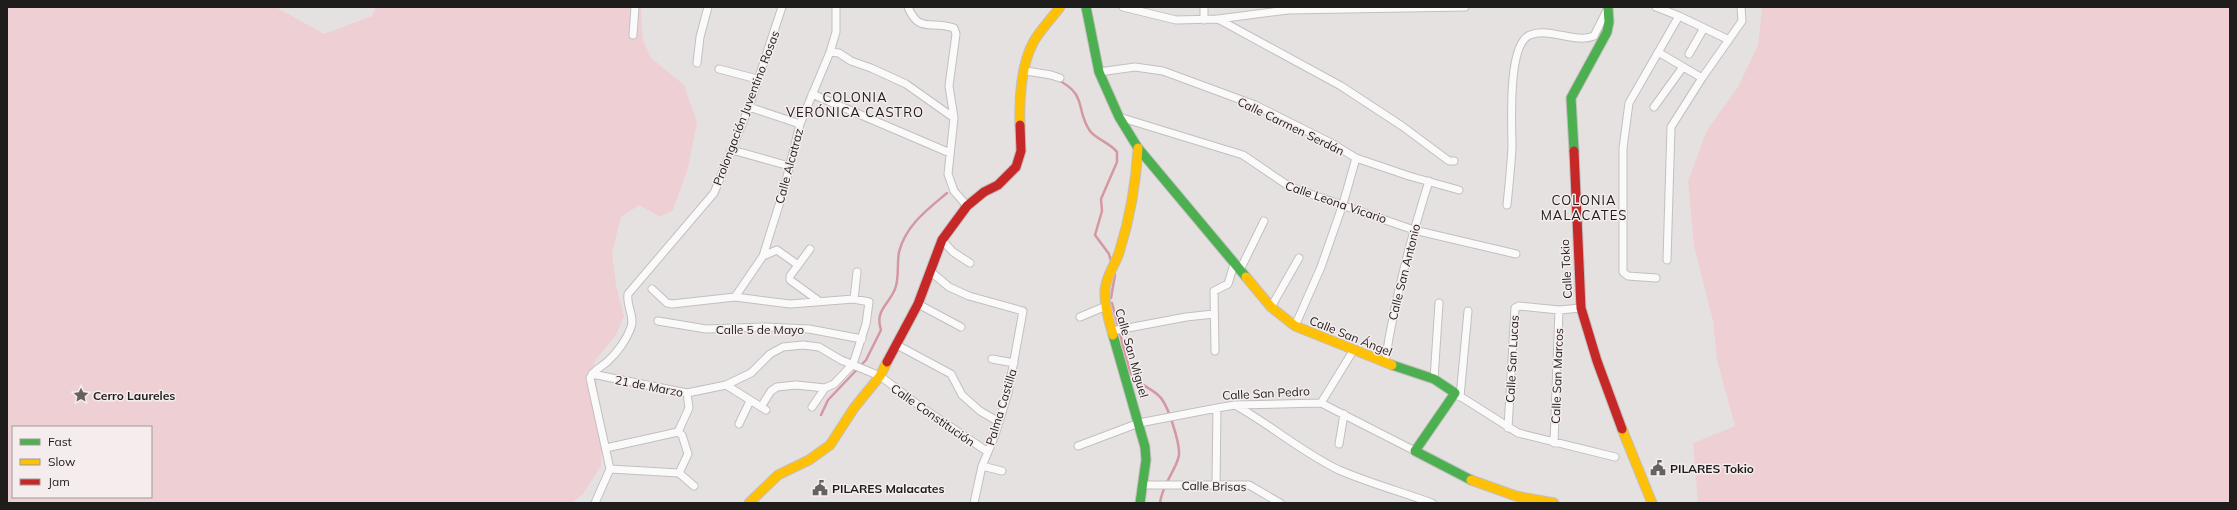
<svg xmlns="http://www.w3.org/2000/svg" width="2237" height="510" viewBox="0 0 2237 510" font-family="Mulish,sans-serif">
<rect width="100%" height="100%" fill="#e6e1e1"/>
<path fill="#eed0d4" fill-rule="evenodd" d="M7,7H276L324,34L372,16L376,7H641L643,41L651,58L684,85L697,122L688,168L673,210L660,217L639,205L621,217L612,253L616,285L624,316L616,335L594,362L602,424L601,466L583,494L572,503H7ZM13,427H151V497H13Z
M1762,7H2230V503H1698L1693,443L1735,426L1717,360L1713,321L1694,246L1688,181L1707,130L1738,87L1758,45Z"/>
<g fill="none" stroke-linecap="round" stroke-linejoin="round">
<path stroke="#d398a1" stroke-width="2.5" d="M1058,80C1088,95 1075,109 1090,131C1096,139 1110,143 1117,152V162L1101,199L1102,211L1095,235L1109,254L1111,261
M1111,298L1115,275L1114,270
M1112,303L1130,372C1140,387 1151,387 1160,397C1168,405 1180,443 1179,455C1177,469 1162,484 1160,503
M821,415L828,400L866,360L881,330C874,309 891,304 896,286C899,275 897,263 899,252C906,225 927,210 947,193"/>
<defs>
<path id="street" d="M908,7C919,34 931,20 954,28L956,34L949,86L954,118L948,174L954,191L967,206
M1123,7L1176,20L1218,19L1288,10L1465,7
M1204,7V20
M1656,7L1679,16L1729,40
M1218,19L1341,86L1402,126L1449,161H1454
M633,35L635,7
M830,52L839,53L851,61L871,68L906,84L954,118
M1658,52L1702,78
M1689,54L1704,28
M697,63L700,37L708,7
M719,69L757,79
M1026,71L1051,75L1060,78
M1099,72L1135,67L1163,71L1255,105L1333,144L1356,158L1409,176L1459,190
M812,94L950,153
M749,107L800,124
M1654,107L1683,67
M1119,117L1243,155L1290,187L1414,230L1516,254
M732,150L789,166
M1507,205C1509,185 1511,166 1512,147C1512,125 1507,44 1530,35C1550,27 1575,44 1594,36L1607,10
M942,240L953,252L970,263
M810,249L790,276V280L819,301
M763,256L777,250L798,265
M1667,260L1671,127L1702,78L1742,21L1741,7
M1240,270L1264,221
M930,271L949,287L969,296L1023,311L1008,393L995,435L982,466L974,503
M1656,278L1628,276L1623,272V148L1629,103L1679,16
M652,289L667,303L672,304L735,297L790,304L854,299L869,302L866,324L853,364L834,384L825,388L796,385L777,387L771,391L761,407
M735,297L763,256L784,189L800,124L830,52L836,32V7
M854,299L857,272
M918,304L961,327
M1271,307L1299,258
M1080,317L1106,306
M658,321L706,329L765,327L809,329L862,339
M1295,326L1321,267L1343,204L1356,158
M1112,331L1186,317L1214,314
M897,345L951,374L962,395L980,411L999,422
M1215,351L1214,291L1228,284L1234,264
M992,359L1014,363
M1385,363C1394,301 1410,241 1429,181
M592,374L687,393L726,385L751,373L770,354L783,347L803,345L819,347L841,360L880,376L921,407L988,452
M1434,379L1439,303
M726,385L766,410
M1455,393L1518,433L1615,457
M1460,397L1468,311
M1321,403L1353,351
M1235,405C1271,425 1303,453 1339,470C1369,483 1402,492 1432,503
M812,407L825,388
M739,424L750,401
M1508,428L1515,308L1519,306L1559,310L1581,308
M1554,443L1559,310
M1339,444L1344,414
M1078,446L1139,423L1217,408L1235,405L1321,403L1415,451
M606,448L678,432
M982,466L1002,471
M610,469L679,473L688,454L682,435L678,432L689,408L687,393
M679,473L694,486
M1143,485H1249L1280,503
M1216,486L1217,408
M595,503L610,469L590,378C594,369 602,367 608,361C617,353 627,339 631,327C635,317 626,305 628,294L714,193L749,107L782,7"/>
<path id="fast" d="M1086,7L1099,72L1119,117L1138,148L1246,277
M1574,151L1571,98L1607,32L1609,22L1608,7
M1113,335L1145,447L1146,460L1140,503
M1392,365L1434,379L1455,393L1415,451L1471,480"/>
<path id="slow" d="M1020,125C1019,100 1021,64 1034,41C1041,29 1052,18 1060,7
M1246,277L1271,307L1295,326L1392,365
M1113,335C1109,322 1104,303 1105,290C1106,276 1115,265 1119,253C1130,218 1136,184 1138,148
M1622,429L1652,503
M1471,480L1516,496L1554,503
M749,503L778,475L809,460L830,445L854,408L880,376L887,362"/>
<path id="jam" d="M1574,151L1581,308L1597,361L1622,429
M887,362L918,304L942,240L967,206L984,192L998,185L1016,167L1021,151L1020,125"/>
</defs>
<use href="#street" stroke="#c3bfbf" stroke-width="9"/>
<use href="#fast" stroke="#c3bfbf" stroke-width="11"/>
<use href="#slow" stroke="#c3bfbf" stroke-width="11"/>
<use href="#jam" stroke="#c3bfbf" stroke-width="11"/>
<use href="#street" stroke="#fbfafa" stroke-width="7"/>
<use href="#fast" stroke="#4caf50" stroke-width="9"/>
<use href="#slow" stroke="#ffc107" stroke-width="9"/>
<use href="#jam" stroke="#c62828" stroke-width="9"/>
</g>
<defs>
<symbol id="sight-bare" viewBox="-9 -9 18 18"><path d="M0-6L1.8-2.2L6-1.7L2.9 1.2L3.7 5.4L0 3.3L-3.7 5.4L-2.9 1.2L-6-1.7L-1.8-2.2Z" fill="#656161" stroke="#f5eced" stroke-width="2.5" paint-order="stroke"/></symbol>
<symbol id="civic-bare" viewBox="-9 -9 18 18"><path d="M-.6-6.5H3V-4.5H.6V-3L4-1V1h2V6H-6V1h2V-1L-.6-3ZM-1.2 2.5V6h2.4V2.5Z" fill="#656161" stroke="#f5eced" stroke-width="2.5" paint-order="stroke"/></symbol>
</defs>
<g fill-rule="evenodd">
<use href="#sight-bare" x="70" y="384" width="22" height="22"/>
<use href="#civic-bare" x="1647" y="457" width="22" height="22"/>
<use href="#civic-bare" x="809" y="477" width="22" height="22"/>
</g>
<g text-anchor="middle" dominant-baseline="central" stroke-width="3" stroke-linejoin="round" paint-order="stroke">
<g font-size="12" fill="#1f1c1c" stroke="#f5eced">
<text transform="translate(746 108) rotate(-69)">Prolongación Juventino Rosas</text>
<text transform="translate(1291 126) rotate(26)">Calle Carmen Serdán</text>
<text transform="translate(789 166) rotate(-75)">Calle Alcatraz</text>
<text transform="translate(1336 202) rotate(19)">Calle Leona Vicario</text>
<text transform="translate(1566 269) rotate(-93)">Calle Tokio</text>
<text transform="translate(1404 272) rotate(-76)">Calle San Antonio</text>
<text x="760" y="329">Calle 5 de Mayo</text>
<text transform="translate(1351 336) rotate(22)">Calle San Ángel</text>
<text transform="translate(1132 353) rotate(74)">Calle San Miguel</text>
<text transform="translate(1512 359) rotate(-87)">Calle San Lucas</text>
<text transform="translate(1557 376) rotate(-88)">Calle San Marcos</text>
<text transform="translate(649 386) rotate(11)">21 de Marzo</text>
<text transform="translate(1266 393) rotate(-3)">Calle San Pedro</text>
<text transform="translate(1001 407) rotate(-73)">Palma Castilla</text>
<text transform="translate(933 415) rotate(35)">Calle Constitución</text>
<text transform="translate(1214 486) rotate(1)">Calle Brisas</text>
</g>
<g font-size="12" font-weight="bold" fill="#1f1c1c" stroke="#f5eced" text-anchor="start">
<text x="93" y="395">Cerro Laureles</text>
<text x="1670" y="468">PILARES Tokio</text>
<text x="832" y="488">PILARES Malacates</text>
</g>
<g font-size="13" letter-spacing="1" fill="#1f1c1c" stroke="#f5eced">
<text x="855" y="97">COLONIA<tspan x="855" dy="15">VERÓNICA CASTRO</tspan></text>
<text x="1584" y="200">COLONIA<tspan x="1584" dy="15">MALACATES</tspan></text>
</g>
</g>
<rect width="2237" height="510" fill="none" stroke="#1f1c1c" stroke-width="16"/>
<rect x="12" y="426" width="140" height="72" fill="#f5eced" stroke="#9f9999"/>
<rect x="20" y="439" width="20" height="6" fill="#4caf50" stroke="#9f9999"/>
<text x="48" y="446" font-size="12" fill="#1f1c1c">Fast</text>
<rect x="20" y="459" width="20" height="6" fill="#ffc107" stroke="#9f9999"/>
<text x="48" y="466" font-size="12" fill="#1f1c1c">Slow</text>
<rect x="20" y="479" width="20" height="6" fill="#c62828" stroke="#9f9999"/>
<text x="48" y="486" font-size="12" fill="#1f1c1c">Jam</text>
</svg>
